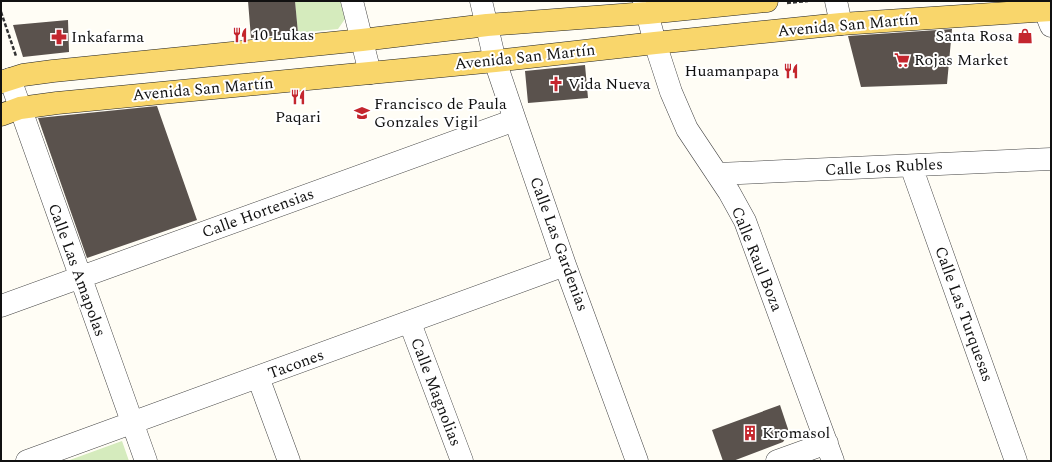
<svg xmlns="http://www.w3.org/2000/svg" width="1052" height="462" viewBox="0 0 1052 462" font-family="Spectral,serif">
<rect width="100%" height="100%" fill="#fffdf5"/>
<path fill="#d5ebbd" d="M295,1H340L345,19L338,29L298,33Z
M122,441L129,461H67Z"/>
<path fill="#5a524d" d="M248,1H295L298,33L251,38Z
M68,20L69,52L23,57L13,25Z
M952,29L947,84L861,87L848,36Z
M585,65L588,98L528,103L525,71Z
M157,106L197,220L87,258L38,118Z
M780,405L788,429L787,436L783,442L733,461H723L712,430Z"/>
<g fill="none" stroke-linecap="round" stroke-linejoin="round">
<defs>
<path id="minor" d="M352,1L370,73
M481,1L495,61L515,120L565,265L637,461
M644,1L655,43L671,92L687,129L729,192L745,221L833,461
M836,1L841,24
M1041,1L1051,26
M10,79L146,461
M911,166L1016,461
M717,174L1051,159
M1,306L515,120
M410,323L462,461
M258,377L289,461
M27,461L565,265
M777,461L827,443"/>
<path id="major" d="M1,82L23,75L53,71L362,40L487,25L647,13L767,1
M1,115L20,108L57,103L495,61L655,43L841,24L1051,10"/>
</defs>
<use href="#minor" stroke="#444" stroke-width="23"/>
<use href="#major" stroke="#222" stroke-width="23"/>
<path stroke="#333" stroke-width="2.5" stroke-dasharray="4 2" stroke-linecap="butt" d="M787,3L808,1
M1,12L16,56"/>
<use href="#minor" stroke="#fff" stroke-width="22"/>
<use href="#major" stroke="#f9d66b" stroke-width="22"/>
</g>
<defs>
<symbol id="restaurant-bare" viewBox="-9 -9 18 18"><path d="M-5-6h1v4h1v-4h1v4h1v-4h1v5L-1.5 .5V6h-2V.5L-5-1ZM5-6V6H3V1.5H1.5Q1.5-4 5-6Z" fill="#c4262e" stroke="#fff" stroke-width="2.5" paint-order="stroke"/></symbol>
<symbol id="shop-bare" viewBox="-9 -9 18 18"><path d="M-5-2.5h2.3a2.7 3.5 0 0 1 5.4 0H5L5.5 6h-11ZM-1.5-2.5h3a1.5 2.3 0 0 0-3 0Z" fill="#c4262e" stroke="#fff" stroke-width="2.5" paint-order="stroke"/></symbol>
<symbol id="pharmacy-bare" viewBox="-9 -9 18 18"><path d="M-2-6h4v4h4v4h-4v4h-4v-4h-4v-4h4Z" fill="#c4262e" stroke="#fff" stroke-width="2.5" paint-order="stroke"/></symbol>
<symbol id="supermarket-bare" viewBox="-9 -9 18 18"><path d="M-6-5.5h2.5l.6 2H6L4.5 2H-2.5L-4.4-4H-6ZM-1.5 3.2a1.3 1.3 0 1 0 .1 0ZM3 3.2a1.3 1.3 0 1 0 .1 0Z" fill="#c4262e" stroke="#fff" stroke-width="2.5" paint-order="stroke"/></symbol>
<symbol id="church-bare" viewBox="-9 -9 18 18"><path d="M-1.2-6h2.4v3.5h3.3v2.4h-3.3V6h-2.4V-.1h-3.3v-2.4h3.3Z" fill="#c4262e" stroke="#fff" stroke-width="2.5" paint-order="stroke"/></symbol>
<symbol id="school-bare" viewBox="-9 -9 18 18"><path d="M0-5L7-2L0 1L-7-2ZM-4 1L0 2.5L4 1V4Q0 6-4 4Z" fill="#c4262e" stroke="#fff" stroke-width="2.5" paint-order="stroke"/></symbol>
<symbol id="building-bare" viewBox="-9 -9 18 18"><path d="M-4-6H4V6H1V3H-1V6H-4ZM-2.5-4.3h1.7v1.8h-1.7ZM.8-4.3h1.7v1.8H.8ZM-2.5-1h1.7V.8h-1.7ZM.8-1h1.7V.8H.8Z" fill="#c4262e" stroke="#fff" stroke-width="2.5" paint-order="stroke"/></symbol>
</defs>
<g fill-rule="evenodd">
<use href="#restaurant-bare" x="229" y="24" width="22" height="22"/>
<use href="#shop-bare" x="1014" y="25" width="22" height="22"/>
<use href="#pharmacy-bare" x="48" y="26" width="22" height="22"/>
<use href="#supermarket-bare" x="891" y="49" width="22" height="22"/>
<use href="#restaurant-bare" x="780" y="60" width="22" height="22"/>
<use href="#church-bare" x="545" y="73" width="22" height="22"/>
<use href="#restaurant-bare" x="287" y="86" width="22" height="22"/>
<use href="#school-bare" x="351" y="102" width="22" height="22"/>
<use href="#building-bare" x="739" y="422" width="22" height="22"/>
</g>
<g text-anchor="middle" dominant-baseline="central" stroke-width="4" stroke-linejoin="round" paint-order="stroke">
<g font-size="16" fill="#111" stroke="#fff">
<text transform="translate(848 25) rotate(-5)">Avenida San Martín</text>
<text transform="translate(525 57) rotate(-6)">Avenida San Martín</text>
<text transform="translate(203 89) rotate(-5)">Avenida San Martín</text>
<text transform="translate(884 167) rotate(-3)">Calle Los Rubles</text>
<text transform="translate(258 213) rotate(-20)">Calle Hortensias</text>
<text transform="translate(559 244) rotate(70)">Calle Las Gardenias</text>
<text transform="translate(757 259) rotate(68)">Calle Raul Boza</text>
<text transform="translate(77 270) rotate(70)">Calle Las Amapolas</text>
<text transform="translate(964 314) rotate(70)">Calle Las Turquesas</text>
<text transform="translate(296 364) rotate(-20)">Tacones</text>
<text transform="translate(436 392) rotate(69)">Calle Magnolias</text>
</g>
<g font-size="16" fill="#111" stroke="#fff" text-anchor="start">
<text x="252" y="35">10 Lukas</text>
<text x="1013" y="36" text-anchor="end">Santa Rosa</text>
<text x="71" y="37">Inkafarma</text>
<text x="914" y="60">Rojas Market</text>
<text x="779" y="71" text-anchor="end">Huamanpapa</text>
<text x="568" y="84">Vida Nueva</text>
<text x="374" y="104">Francisco de Paula<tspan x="374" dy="18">Gonzales Vigil</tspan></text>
<text x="298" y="117" text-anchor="middle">Paqari</text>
<text x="762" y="433">Kromasol</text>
</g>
</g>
<rect width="1052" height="462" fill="none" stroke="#111111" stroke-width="4"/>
</svg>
